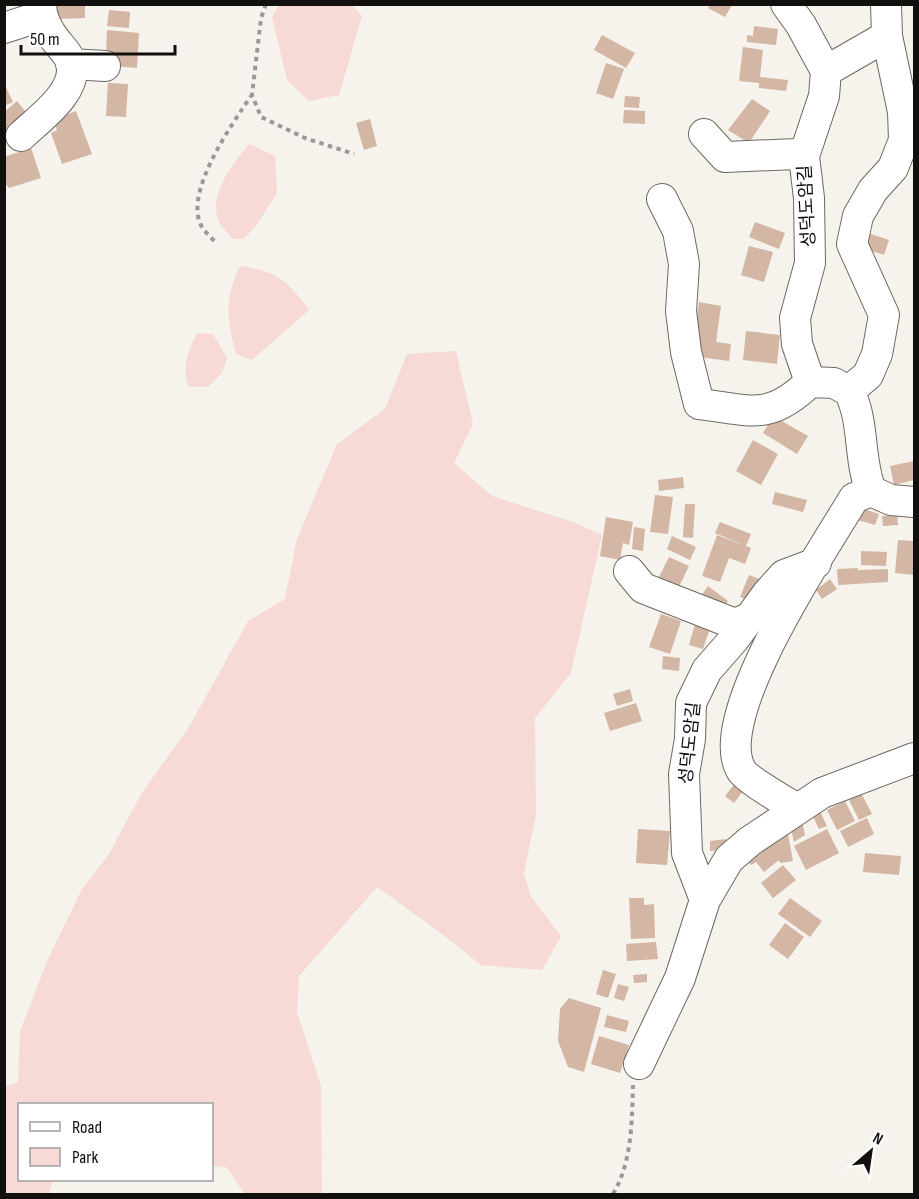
<svg xmlns="http://www.w3.org/2000/svg" width="919" height="1199" viewBox="0 0 919 1199" font-family="'Sofia Sans Condensed','Noto Sans KR',sans-serif">
<rect width="100%" height="100%" fill="#f6f2ec"/>
<path fill="#f7dad6" d="M279,5H352L362,16L339,95L309,101L287,80L272,17Z
M249,144L275,156L277,193L258,223L244,239H233C229,234 220,226 218,220C209,192 233,164 249,144Z
M240,266C278,272 286,279 309,310L252,360L236,354C227,320 224,299 240,266Z
M197,333L213,334L227,358L222,373L208,387H189C181,368 188,351 197,333Z
M456,351L473,424L454,463L492,496L573,522L602,535L571,673L535,718L536,815L524,873L531,897L561,936L542,970L481,965L438,931L377,887L299,976L297,1012L321,1086L322,1194H245L226,1167L212,1166V1104H20V1180H53L49,1194H5V1087L18,1082L20,1031L48,959L82,889L109,854L141,794L189,727L248,621L285,599L297,539L337,444L385,409L407,354Z"/>
<path fill="#d3b6a3" d="M55,4H85V18L55,19Z
M710,5H732L725,17L708,8Z
M109,10L130,12L129,28L107,26Z
M754,26L778,29L776,45L747,42V35L753,36Z
M107,30L139,33L137,68L112,66L113,53H106Z
M602,35L635,53L626,68L594,50Z
M743,47L763,50L760,77L788,80L786,91L759,88V83L739,81Z
M606,63L624,69L613,99L596,93Z
M4,83L13,102L4,106Z
M108,83L128,84L126,117L106,116Z
M625,96L640,97L639,108L624,107Z
M752,99L770,111L749,143L728,130Z
M17,101L28,115L8,132L4,127V112Z
M624,110L645,111V124L623,123Z
M76,111L92,154L62,164L51,133L57,130L53,120Z
M370,119L377,146L364,150L356,123Z
M31,148L41,178L9,188L4,182V157Z
M755,222L785,233L779,249L749,237Z
M868,233L889,240L884,255L863,248Z
M749,246L773,252L764,282L741,275Z
M699,302L721,306L716,342L731,344L729,361L692,356Z
M746,331L780,335L777,364L743,360Z
M773,416L808,436L797,454L763,433Z
M753,440L778,454L761,485L736,471Z
M914,461V480L894,485L890,466Z
M683,477L684,488L659,491L658,480Z
M775,492L807,500L803,512L772,504Z
M655,495L673,497L668,534L650,532Z
M685,504H695L693,538L683,537Z
M855,506L879,514L875,525L851,518Z
M897,515L898,525L883,526L882,516Z
M606,517L633,522L629,545L623,543L620,560L600,556Z
M720,522L751,534L746,546L715,533Z
M634,527L645,529L643,551L632,549Z
M717,535L751,548L745,564L729,558L720,582L702,576Z
M672,536L696,547L690,560L667,549Z
M898,540L914,541V575L895,573Z
M861,551L887,552L886,566L861,565Z
M669,557L689,566L675,595L655,585Z
M858,568V570L888,569V582L838,585L837,569Z
M749,575L762,580L753,602L740,597Z
M830,579L837,589L822,599L816,590Z
M708,586L728,601L719,614L699,599Z
M661,614L681,621L670,654L649,647Z
M697,617L712,622L703,649L689,645Z
M663,656L680,658L679,671L662,669Z
M630,689L633,701L617,706L613,694Z
M636,703L642,721L610,731L604,713Z
M737,781L746,787L734,803L725,796Z
M861,793L872,814L859,820L849,800Z
M845,801L855,821L837,830L827,810Z
M818,807L827,826L819,829L810,810Z
M800,811L805,835L794,842L789,820Z
M867,818L874,834L848,847L840,831Z
M638,829L670,831L667,865L636,863Z
M827,829L839,853L806,870L794,846Z
M788,834L793,861L780,863L779,860L764,872L756,862L751,865L744,856L775,836Z
M726,839L727,850L710,851V841Z
M865,853L901,856L899,875L863,872Z
M783,865L796,880L773,898L761,883Z
M629,898H644V905L654,904L655,938L631,939Z
M790,898L822,921L810,937L778,914Z
M785,923L804,937L788,959L769,945Z
M656,942L658,959L627,961L626,944Z
M603,970L616,974L608,998L596,994Z
M647,974V982L634,983L633,975Z
M618,984L629,987L624,1001L614,998Z
M569,998L601,1008L584,1072L568,1067L558,1041L560,1009Z
M607,1015L629,1021L626,1032L604,1027Z
M599,1036L629,1045L620,1073L591,1064Z"/>
<g fill="none" stroke-linecap="round" stroke-linejoin="round">
<defs>
<path id="minor" d="M786,4L801,25L826,71L824,96L804,156L809,198L810,263L795,318L797,344L810,382L834,383L849,391
M886,4L887,36L903,112L904,140L893,168L873,190L858,216L852,244L884,315L877,354L868,375L849,391C865,422 858,458 871,491L891,500L914,502
M4,28L32,19L41,12
M71,64L105,66
M826,71L887,36
M704,134L725,157L796,154L804,156
M21,136C40,118 79,91 71,62C69,55 62,48 57,42C49,32 41,18 41,4
M662,199L678,231L684,264L681,311L686,352L699,404C750,410 769,422 810,382
M629,571L643,588L735,624L749,618
M797,809C786,802 746,779 741,770C710,716 824,549 854,498L871,491
M705,900L687,853L684,774L690,739L691,703L707,670L735,638L767,594L784,575L816,563
M639,1064L680,978L705,900L729,859L750,841L822,793L914,758"/>
</defs>
<use href="#minor" stroke="#6c6963" stroke-width="32"/>
<path stroke="#9c9994" stroke-width="4" stroke-dasharray="4.5 4.5" stroke-linecap="butt" d="M266,4L261,18L252,95L261,117L305,138L354,154
M214,241C210,236 205,232 202,227C182,194 233,123 251,96
M613,1194C632,1162 632,1122 633,1085"/>
<use href="#minor" stroke="#fff" stroke-width="30"/>
</g>
<g text-anchor="middle" dominant-baseline="central" stroke-width="4.5" stroke-linejoin="round" paint-order="stroke">
<g font-size="18" fill="#11100e" stroke="#fff">
<text transform="translate(807 206) rotate(-93)">성덕도암길</text>
<text transform="translate(690 743) rotate(-84)">성덕도암길</text>
</g>
</g>
<rect width="919" height="1199" fill="none" stroke="#11100e" stroke-width="12"/>
<rect x="18" y="1103" width="195" height="78" fill="#ffffff" stroke="#a09f9f" stroke-width="1.5"/>
<rect x="30" y="1122" width="30" height="9" fill="#ffffff" stroke="#a09f9f" stroke-width="1.5"/>
<text x="72" y="1133" font-size="18" fill="#11100e">Road</text>
<rect x="30" y="1148" width="30" height="18" fill="#f7dad6" stroke="#a09f9f" stroke-width="1.5"/>
<text x="72" y="1163" font-size="18" fill="#11100e">Park</text>
<g transform="translate(871 1151) rotate(29)" stroke="#ffffff" stroke-width="4.5" paint-order="stroke">
<path d="M0-4.5L10 22L0 15L-10 22Z" fill="#11100e"/>
<text y="-9" font-size="16" font-weight="bold" text-anchor="middle" fill="#11100e">N</text>
</g>
<path d="M21 45v9h154v-9" fill="none" stroke="#11100e" stroke-width="3"/>
<text x="30" y="45" font-size="18" fill="#11100e" stroke="#ffffff" stroke-width="4.5" paint-order="stroke">50 m</text>
</svg>
